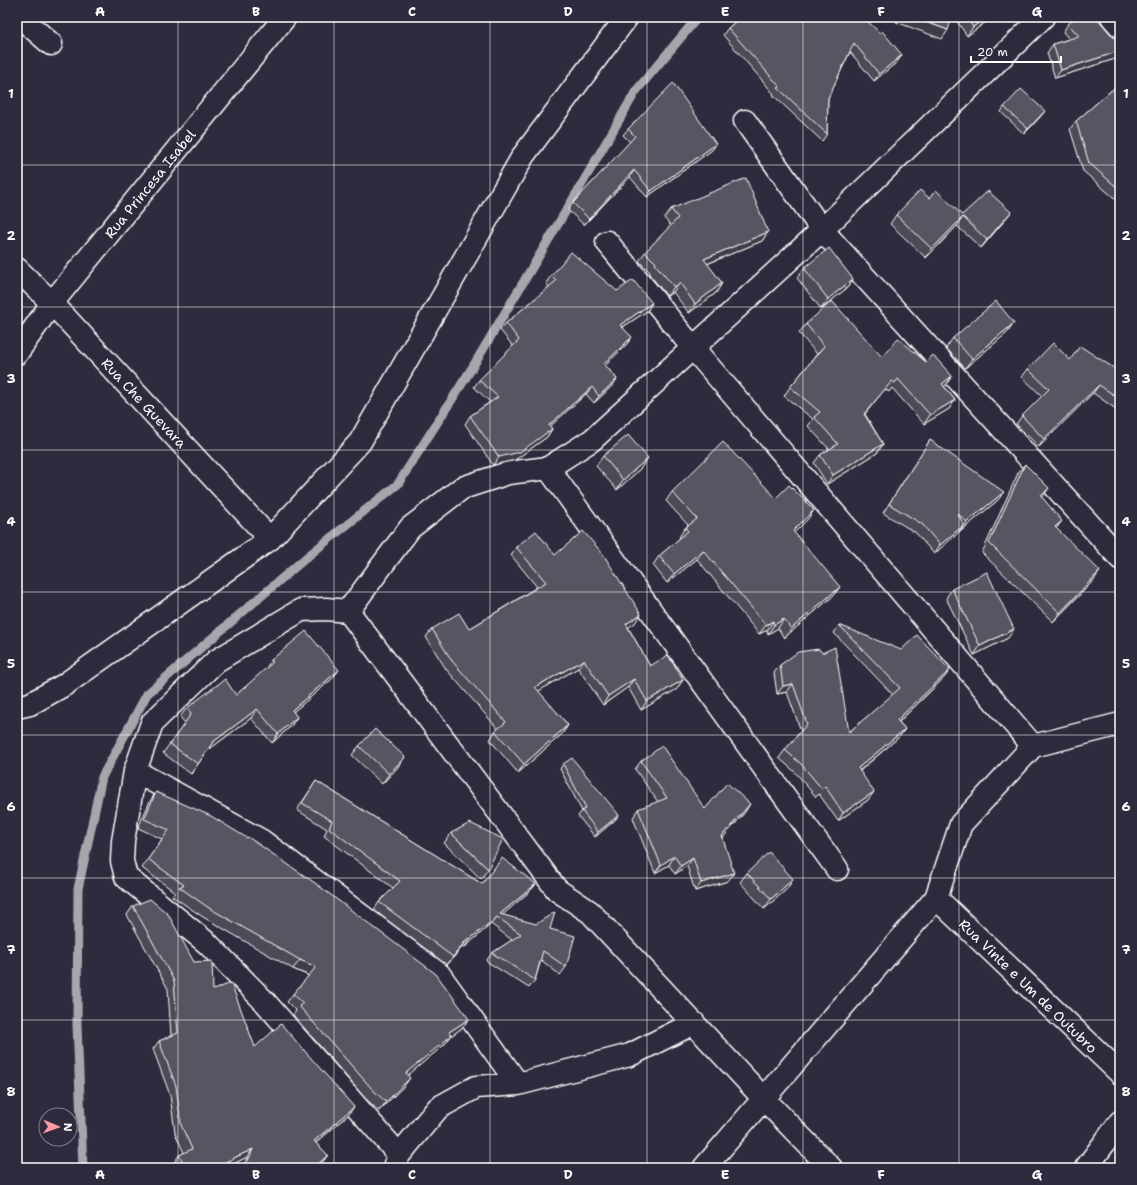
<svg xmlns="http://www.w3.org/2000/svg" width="1137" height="1185" viewBox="0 0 1137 1185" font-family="'Shantell Sans',sans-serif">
<rect width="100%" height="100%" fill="#2f2a3d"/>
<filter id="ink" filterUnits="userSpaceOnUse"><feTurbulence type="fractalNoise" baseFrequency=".025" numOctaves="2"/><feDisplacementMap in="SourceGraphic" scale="8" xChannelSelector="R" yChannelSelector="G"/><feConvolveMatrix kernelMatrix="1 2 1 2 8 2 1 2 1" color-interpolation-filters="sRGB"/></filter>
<g filter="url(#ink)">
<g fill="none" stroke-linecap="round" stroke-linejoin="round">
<path stroke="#a7a6ad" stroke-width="9" d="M83,1168L77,1025L78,889L102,777L147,694L308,556L398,484L472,368L579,189L636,91L698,17"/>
<defs>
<path id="minor" d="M20,17L51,44
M1112,17L1120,26
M745,121L822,230L1120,558
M607,242L693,348L1033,746
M17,269L52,303L270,539
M17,353L52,303L285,17
M548,468L837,869
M348,611L410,528L462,488L508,473L548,468L592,440L822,230L1043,17
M17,707L30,704L64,685L270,539L360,442L523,156L627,17
M135,771L262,841L439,974L518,1084
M936,898L1120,1073
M399,1155L265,1002L207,943L126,877L122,861L123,841L135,771L152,723L216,661L301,610L326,609L348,611L557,890L590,912L764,1099L831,1168
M394,1167L399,1155L438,1108L476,1087L518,1084L630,1055L694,1023
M704,1168L936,898L961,824L1033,746L1120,724
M1086,1168L1120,1122"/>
</defs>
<use href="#minor" stroke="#fff" stroke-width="25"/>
<use href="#minor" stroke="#2f2a3d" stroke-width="22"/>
</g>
<path fill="#4d4956" stroke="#fff" d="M741,17L902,55L897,62L874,81L850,52L828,98L827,134L822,141L773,95L774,94L723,35L728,28Z
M954,17H992L991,18L967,36Z
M1068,24L1118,58L1055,78L1047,53L1053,44L1069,39L1063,32Z
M1120,83V203L1083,171L1070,129L1076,121Z
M1004,107L1041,116L1024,134L1001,112Z
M628,129L716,144L712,150L647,197L630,177L584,225L568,210L573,203L630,142L623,135Z
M929,198L962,215L1005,220L981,248L957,226L926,258L890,224L896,215Z
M671,209L768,232L762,241L707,264L722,283L716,293L689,313L673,292L667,296L649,274L650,272L639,261L645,252L671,226L664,218Z
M804,268L853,279L847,288L821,309L797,278Z
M551,276L617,291L652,303L647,311L623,327L627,344L605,365L617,379L612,386L594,403L586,394L550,426L552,429L547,437L515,460L493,465L465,424L470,416L490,402L474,387L479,380L513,346L500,330L506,323L549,287L546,283Z
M1014,323L1007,333L965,368L946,348L953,338Z
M806,324L882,357L926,362L952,376L946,385L944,386L955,400L949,409L924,424L892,388L889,392L885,389L865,414L883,444L877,453L827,484L814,463L820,455L829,449L808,426L813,419L784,396L790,387L817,354L799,333Z
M1070,360L1120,372V412L1093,393L1039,447L1016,424L1022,416L1042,396L1022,377L1028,369Z
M930,440L998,500L961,531H960L957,534L934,554L916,533L883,513Z
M603,456L641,468L617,490L596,466Z
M1025,464L1042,498L1056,529L1094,580L1053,622L982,553L1018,473Z
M672,492L776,498L808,519L794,533L833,596L784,638L778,628L768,634L767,630L759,634L697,559L667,583L653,565L659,556L680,538L679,537L685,528L688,525L666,501Z
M516,547L555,555L635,623L628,627L650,666L677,689L641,710L628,687L603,705L578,668L538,691L568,725L562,734L518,773L490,740L495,731L498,729L446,669L426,637L432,629H469L537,587L511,555Z
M952,589L1008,638L974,655L946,598Z
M839,625L944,678L899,722L905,729L899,737L860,771L868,800L838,821L819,794L816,797L795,772L779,758L785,750L801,731L787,692L777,694L774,673L780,665L849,732L893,695L834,633Z
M271,660L332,679L293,712L297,717L291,726L272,743L251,718L207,751L191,774L163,753L185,723L180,717L187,708L236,695L265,670Z
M359,746L398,767L382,784L352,755Z
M641,761L705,809L745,812L723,837L728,881L695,891L687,866L675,874L669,865L655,873L633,818L638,809L658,802L635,769Z
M563,764L615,820L595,837L578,816L582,811L560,769Z
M316,781L482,884H536L530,891L502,915L550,929L566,967L560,975L541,960L535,980L529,988L486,961L492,953L512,940L491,924L465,947L463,946L447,965L374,910L379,902L393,888L324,836L327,829L297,810Z
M156,792L462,1028L451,1036L445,1044L408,1075L404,1086L379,1111L366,1099L293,1015L296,1011L287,1002L293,994L309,976L293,969L203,917L172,896L175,892L142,868L162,839L138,828L150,801Z
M451,833L488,869L481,879L444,843Z
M747,873L793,879L787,889L764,909L740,882Z
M133,906L194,962L213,990L255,1047L348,1115L316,1143L322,1163L317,1168H243L247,1157L225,1168H176L174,1163L179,1155L184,1153L175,1133L170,1095L153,1049L159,1041L171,1036L168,989L127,915Z"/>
<path fill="#3e3c46" stroke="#fff" d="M900,17H912L948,30L942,39L896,22Z
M987,17H992L991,18L967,36L973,27Z
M1120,51V55L1118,58L1055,78L1061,70Z
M902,55L897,62L874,81L879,74Z
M1045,111L1041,116L1024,134L1028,129Z
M716,144L712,150L647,197L651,191Z
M634,170L630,177L584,225L589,219Z
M1011,212L1005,220L981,248L987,240Z
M963,217L957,226L926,258L932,249Z
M768,232L762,241L697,268L704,259Z
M853,279L847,288L821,309L828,299Z
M680,283L673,292L667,296L674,287Z
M722,283L716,293L689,313L695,304Z
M652,303L647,311L615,332L620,325Z
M1014,323L1007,333L965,368L972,359Z
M632,337L627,344L599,372L604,364Z
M952,376L946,385L936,393L942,384Z
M617,379L612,386L594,403L599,396Z
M1099,385L1093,393L1039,447L1044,439Z
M592,387L586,394L544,432L549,425Z
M955,400L949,409L924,424L930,415Z
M552,429L547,437L515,460L493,465L499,457Z
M883,444L877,453L827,484L833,475Z
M648,458L641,468L617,490L623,480Z
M1049,488L1042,498L1034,506L1041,496Z
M1004,492L998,500L961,531L967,522Z
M814,510L808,519L787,540L793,531Z
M1062,521L1055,530V527Z
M964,525L957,534L934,554L940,545Z
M703,550L697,559L667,583L674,574Z
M1100,571L1094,580L1053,622L1060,613Z
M840,587L833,596L784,638L791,629Z
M641,614L635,623L620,633L626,624Z
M784,619L778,628L768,634L774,625Z
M773,621L767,630L759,634L766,625Z
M1014,629L1008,638L974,655L980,646Z
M584,660L578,668L530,696L535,687Z
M339,670L332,679L285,719L292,710Z
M950,670L944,678L892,728L897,720Z
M634,679L628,687L603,705L608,696Z
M683,680L677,689L641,710L647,701Z
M793,684L787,692L777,694L783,686Z
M257,709L251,718L207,751L191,774L213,742Z
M297,717L291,726L272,743L278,734Z
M568,725L562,734L518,773L524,764Z
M905,729L899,737L853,776L858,768Z
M405,757L398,767L382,784L389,774Z
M874,792L868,800L838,821L843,813Z
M750,804L745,812L717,845L722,836Z
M619,815L615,820L595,837L598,832Z
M674,856L669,865L655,873L661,865Z
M693,858L687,866L675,874L681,866Z
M734,873L728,881L695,891L701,883Z
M793,879L787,889L764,909L771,899Z
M536,884L530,891L499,918L500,914Z
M497,917L491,924L465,947L470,939Z
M468,938L463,946L447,965L453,957Z
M300,960L316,967L310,976L293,969Z
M469,1019L462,1028L451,1036L445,1044L400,1082L406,1073L449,1032Z
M410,1078L404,1086L379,1111L386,1102Z
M354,1107L348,1115L308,1149L314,1141Z
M253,1149L247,1157L225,1168H213Z
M328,1155L322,1163L317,1168H314Z"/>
<path fill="#595564" stroke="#fff" d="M741,17H863L880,33L882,31L902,55L879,74L854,43L828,98L827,134L778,88L780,87L728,28Z
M912,17H952L948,30Z
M966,17H987L973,27Z
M1076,17H1096L1120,45V51L1061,70L1053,44L1079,36L1068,24Z
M673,83L716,144L651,191L634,170L589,219L573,203L635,136L628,129Z
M1120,83V190L1089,163L1076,121Z
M1021,89L1045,111L1028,129L1004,107Z
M746,178L768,232L704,259L722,283L695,304L680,283L674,287L655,264L656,263L645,252L678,218L671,209Z
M920,190L929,198L936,190L962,215L988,191L1011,212L987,240L963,217L932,249L896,215Z
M829,248L853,279L828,299L804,268Z
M571,252L617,291L633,280L652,303L620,325L632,337L604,364L617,379L599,396L592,387L549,425L552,429L520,452L499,457L470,416L498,397L479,380L519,340L506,323L556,281L551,276Z
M832,301L882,357L898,338L926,362L933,355L952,376L942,384L955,400L930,415L898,379L895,383L892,381L864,414L883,444L833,475L820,455L838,444L814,417L820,412L790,387L824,346L806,324Z
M996,301L1014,323L972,359L953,338Z
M1053,343L1070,360L1080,346L1120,372V399L1099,385L1044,439L1022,416L1049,389L1028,369Z
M628,435L648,458L623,480L603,456Z
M930,440L1004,492L967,522L958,514L964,525L940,545L922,524L889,504Z
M723,442L776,498L789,485L814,510L793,531L840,587L791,629L784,619L774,625L773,621L766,625L703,550L674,574L659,556L688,531L685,528L697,519L672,492Z
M1025,464L1049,488L1041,496L1062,521L1055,527L1100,571L1060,613L989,543Z
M536,531L555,555L583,531L603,554L641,614L626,624L650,666L668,655L683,680L647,701L634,679L608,696L584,660L535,687L568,725L524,764L495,731L506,722L452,661L432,629L459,613L469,629L546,582L516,547Z
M987,572L1014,629L980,646L952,589Z
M839,625L901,650L917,635L950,670L897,720L905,729L858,768L874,792L843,813L825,786L822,789L801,764L785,750L807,724L793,684L783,686L780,665L798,652L819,649L822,653L835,647L849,732L900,688Z
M306,631L339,670L292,710L297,717L278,734L257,709L213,742L198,764L170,744L191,714L187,708L225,679L236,695L273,662L271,660Z
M375,729L405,757L389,774L359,746Z
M662,746L705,809L727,783L750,804L722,836L734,873L701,883L693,858L681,866L674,856L661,865L638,809L667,798L641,761Z
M572,758L619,815L598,832L582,811L586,808L563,764Z
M316,781L482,884L502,858L536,884L500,914L536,924L555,912L550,929L575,936L566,967L543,951L535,980L492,953L521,934L497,917L470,939L468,938L453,957L379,902L400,881L329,828L332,821L302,803Z
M156,792L211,816L247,838L248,837L315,883L436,974L469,1019L449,1032L452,1035L406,1073L410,1078L386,1102L373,1090L299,1006L303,1003L293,994L316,967L300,960L209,908L179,887L184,885L148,859L169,830L144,819Z
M470,823L503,839L488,869L451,833Z
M769,852L793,879L771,899L747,873Z
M150,899L168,914L194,962L212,961L213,990L231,983L255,1047L281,1024L354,1107L314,1141L328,1155L314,1168H245L253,1149L213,1168H186L179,1155L192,1149L181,1125L176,1086L159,1041L178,1033L174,981L133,906Z"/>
</g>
<path fill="none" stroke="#fff" stroke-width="1" stroke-opacity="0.55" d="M178,17V1168M334,17V1168M490,17V1168M647,17V1168M803,17V1168M959,17V1168M17,165H1120M17,307H1120M17,450H1120M17,592H1120M17,735H1120M17,878H1120M17,1020H1120"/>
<g text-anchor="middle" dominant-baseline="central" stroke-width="3" stroke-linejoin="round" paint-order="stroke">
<g font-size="14" fill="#fff" stroke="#2f2a3d">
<text transform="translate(150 184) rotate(-51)">Rua Princesa Isabel</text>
<text transform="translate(144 403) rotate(47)">Rua Che Guevara</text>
<text transform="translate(1028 986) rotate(44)">Rua Vinte e Um de Outubro</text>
</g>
</g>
<rect width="1137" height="1185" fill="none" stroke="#2f2a3d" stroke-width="44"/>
<g transform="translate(58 1127) rotate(92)"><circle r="19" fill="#2f2a3d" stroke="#827f8b"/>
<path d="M0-3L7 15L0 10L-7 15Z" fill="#ff9aa2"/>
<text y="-6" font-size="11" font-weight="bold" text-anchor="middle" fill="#ffffff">N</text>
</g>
<path d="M971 56v6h90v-6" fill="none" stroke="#ffffff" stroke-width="2"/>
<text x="977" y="56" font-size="12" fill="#ffffff" stroke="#2f2a3d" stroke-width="3" paint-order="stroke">20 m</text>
<rect x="22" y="22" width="1093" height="1141" fill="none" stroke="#fff" stroke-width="1.5"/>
<g font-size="13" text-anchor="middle" font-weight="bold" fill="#fff">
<text x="100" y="16">A</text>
<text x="256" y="16">B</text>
<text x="412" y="16">C</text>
<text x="568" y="16">D</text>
<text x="725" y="16">E</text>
<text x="881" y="16">F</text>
<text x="1037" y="16">G</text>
<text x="11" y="98">1</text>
<text x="1126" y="98">1</text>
<text x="11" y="240">2</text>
<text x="1126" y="240">2</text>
<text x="11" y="383">3</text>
<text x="1126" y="383">3</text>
<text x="11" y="526">4</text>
<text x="1126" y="526">4</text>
<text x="11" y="668">5</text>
<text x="1126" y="668">5</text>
<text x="11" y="811">6</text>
<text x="1126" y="811">6</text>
<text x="11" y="954">7</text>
<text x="1126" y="954">7</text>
<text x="11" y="1096">8</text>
<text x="1126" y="1096">8</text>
<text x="100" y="1179">A</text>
<text x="256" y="1179">B</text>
<text x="412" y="1179">C</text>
<text x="568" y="1179">D</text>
<text x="725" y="1179">E</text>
<text x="881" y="1179">F</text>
<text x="1037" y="1179">G</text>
</g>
</svg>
